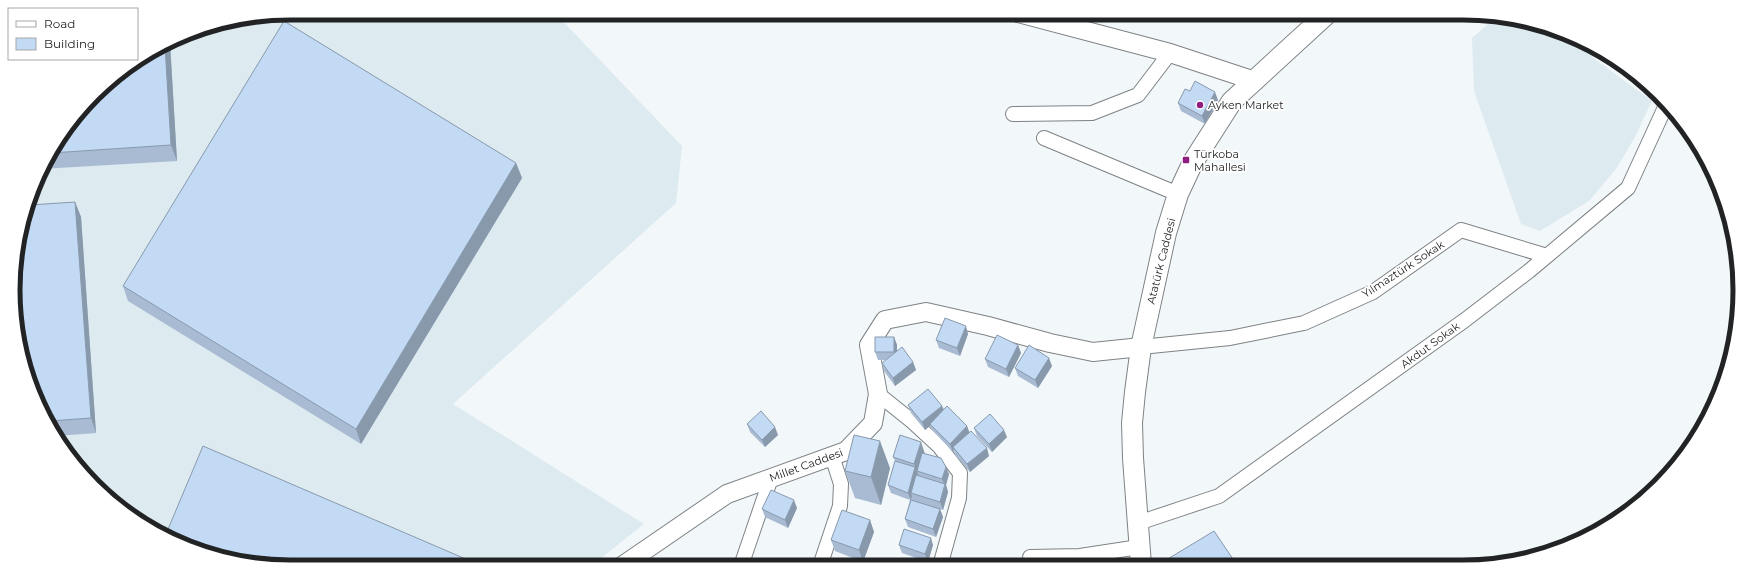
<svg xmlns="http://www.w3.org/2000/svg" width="1753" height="580" viewBox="0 0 1753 580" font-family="Montserrat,sans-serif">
<rect width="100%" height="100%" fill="#f2f7fa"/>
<path fill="#ddeaf0" d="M290,13H555L682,146L676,203L453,404L644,524L591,566L290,567L219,558L136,520L94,486L60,444L22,361L15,254L42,167L70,121L107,82L184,34L236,18Z
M1496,17L1534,22L1585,41L1598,49L1592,57L1652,101L1635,137L1616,169L1589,201L1540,231L1521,224L1474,91L1472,38Z"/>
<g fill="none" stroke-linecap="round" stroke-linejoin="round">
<defs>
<path id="minor" d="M1013,114L1092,113L1138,95L1170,53
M1044,138L1178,194
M1141,347L1230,338L1304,323L1373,292L1461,230L1547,256
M878,394L913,422L939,446L960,473L959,498L940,566
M1138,523L1219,496L1465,320L1529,271L1628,188L1667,103
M1030,557L1080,556L1139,547
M741,566L771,478
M820,566L840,506L841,484L832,456"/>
<path id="tertiary" d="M1018,13L1170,53L1255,81
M622,566L727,494L846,451L873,423L878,394L869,345L885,320L926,312L988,326L1050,343L1093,352L1141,347"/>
<path id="secondary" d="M1141,565L1133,458L1132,423L1135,392L1141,347L1166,233L1178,194L1193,162L1232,101L1328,13"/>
</defs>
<use href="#minor" stroke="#7e8285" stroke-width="16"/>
<use href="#tertiary" stroke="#7e8285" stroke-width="20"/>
<use href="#secondary" stroke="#7e8285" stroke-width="22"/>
<use href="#minor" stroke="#fff" stroke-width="14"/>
<use href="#tertiary" stroke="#fff" stroke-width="18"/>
<use href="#secondary" stroke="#fff" stroke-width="20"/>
</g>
<path fill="#a8bbd3" d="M170,43L177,161L41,169L70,121L107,82Z
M1190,91L1218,100L1205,124L1181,111L1178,103Z
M516,163L522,178L361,444L128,301L123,286Z
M75,202L81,217L96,433L56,436L22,361Z
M968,334L960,356L939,348L936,340Z
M894,337L897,345V352L913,362L916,370L895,386L884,371L882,363L886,360H878L875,352Z
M1018,345L1021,353L1009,377L988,367L985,359Z
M1052,366L1038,388L1018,376L1015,368Z
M908,405L942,406L944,409L967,426L969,432L989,456L970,472L955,455L954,450L953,452L933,431L930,426L925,430L911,413Z
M747,424L778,435L765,447L750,432Z
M974,428L1007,437L992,452L977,436Z
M925,454L949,474L946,485L948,492L943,510L940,509L943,517L936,537L908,527L905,519L910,500L891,493L888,485L895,461L893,457Z
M890,468L881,505L855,498L845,471Z
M797,508L788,528L765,517L762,509Z
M870,520L874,532L863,562L835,551L831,540Z
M899,545H933L928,562L902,553Z"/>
<path fill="#8899ac" d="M170,43L177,161L171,145L165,46Z
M1215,92L1218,100L1205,124L1202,116Z
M516,163L522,178L361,444L356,429Z
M75,202L81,217L96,433L91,418Z
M966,326L968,334L960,356L957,348Z
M894,337L897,345V360L894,352Z
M1018,345L1021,353L1009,377L1006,369Z
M1049,358L1052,366L1038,388L1035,380Z
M913,362L916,370L895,386L893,378Z
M942,406L945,414L930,424V426L925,430L922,422Z
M967,426L970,434L953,447L954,450L953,452L950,444Z
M775,427L778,435L765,447L762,440Z
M1004,430L1007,437L992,452L989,444Z
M880,441L890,468L881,505L871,477Z
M921,442L925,454L917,471L918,475L914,464Z
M987,448L989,456L970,472L967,464Z
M915,467L918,475L913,494L911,493L912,496L911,500L908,493Z
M946,467L949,474L946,485L948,492L943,510L940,502L945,486L942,479Z
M794,500L797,508L788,528L785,520Z
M940,509L943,517L936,537L933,529Z
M870,520L874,532L863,562L859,550Z
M931,538L933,545L928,562L925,554Z"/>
<path fill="#c3daf5" stroke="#8899ac" d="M284,21L516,163L356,429L123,286Z
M165,46L171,145L51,153L70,121L107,82Z
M1195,81L1215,92L1202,116L1178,103L1185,89L1190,91Z
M75,202L91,418L50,421L22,361L14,308L15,254L30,205Z
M945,318L966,326L957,348L936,340Z
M997,335L1018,345L1006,369L985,359Z
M875,337H894V352H875Z
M1029,345L1049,358L1035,380L1015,368Z
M902,347L913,362L893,378L882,363Z
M928,389L942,406L922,422L908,405Z
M947,406L967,426L950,444L930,424Z
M761,411L775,427L762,440L747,424Z
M990,414L1004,430L989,444L974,428Z
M971,431L987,448L967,464L953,447Z
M854,435L880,441L871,477L845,471Z
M900,435L921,442L914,464L893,457Z
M203,446L475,563L474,567H290L219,558L166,534Z
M922,453L941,458L946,467L942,479L917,471Z
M895,461L915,467L908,493L888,485Z
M916,475L945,484L940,502L911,493Z
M771,490L794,500L785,520L762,509Z
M911,500L940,509L933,529L905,519Z
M842,510L870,520L859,550L831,540Z
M904,529L931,538L925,554L899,545Z
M1214,531L1237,565H1169L1166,560Z"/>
<g fill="#8f1e80" stroke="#fff" stroke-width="1.5">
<circle cx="1200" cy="105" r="4"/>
<rect x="1182" y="156" width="8" height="8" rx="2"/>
</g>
<g text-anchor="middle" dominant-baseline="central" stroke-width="3.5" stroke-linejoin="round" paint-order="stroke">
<g font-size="11" fill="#212324" stroke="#fff" text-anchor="start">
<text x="1208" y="105">Ayken Market</text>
<text x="1194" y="154">Türkoba<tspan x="1194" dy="13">Mahallesi</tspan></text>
</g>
<g font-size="11" fill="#212324" stroke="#fff">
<text transform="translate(1161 261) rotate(-76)">Atatürk Caddesi</text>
<text transform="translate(1403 269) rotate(-33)">Yılmaztürk Sokak</text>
<text transform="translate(1430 345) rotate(-36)">Akdut Sokak</text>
<text transform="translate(806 465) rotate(-20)">Millet Caddesi</text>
</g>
</g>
<path d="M0 0H1753V580H0ZM290 20H1463A270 270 0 0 1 1733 290V290A270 270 0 0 1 1463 560H290A270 270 0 0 1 20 290V290A270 270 0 0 1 290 20Z" fill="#fff" fill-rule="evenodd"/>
<path fill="none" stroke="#212324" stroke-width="5" d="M290 20H1463A270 270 0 0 1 1733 290V290A270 270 0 0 1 1463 560H290A270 270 0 0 1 20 290V290A270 270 0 0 1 290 20Z"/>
<rect x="8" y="8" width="130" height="52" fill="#ffffff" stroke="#a6a7a7"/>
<rect x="16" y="21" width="20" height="6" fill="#ffffff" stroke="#a6a7a7"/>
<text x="44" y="28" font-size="12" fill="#212324">Road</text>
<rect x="16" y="38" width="20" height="12" fill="#c3daf5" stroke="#a6a7a7"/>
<text x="44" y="48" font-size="12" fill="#212324">Building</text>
</svg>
